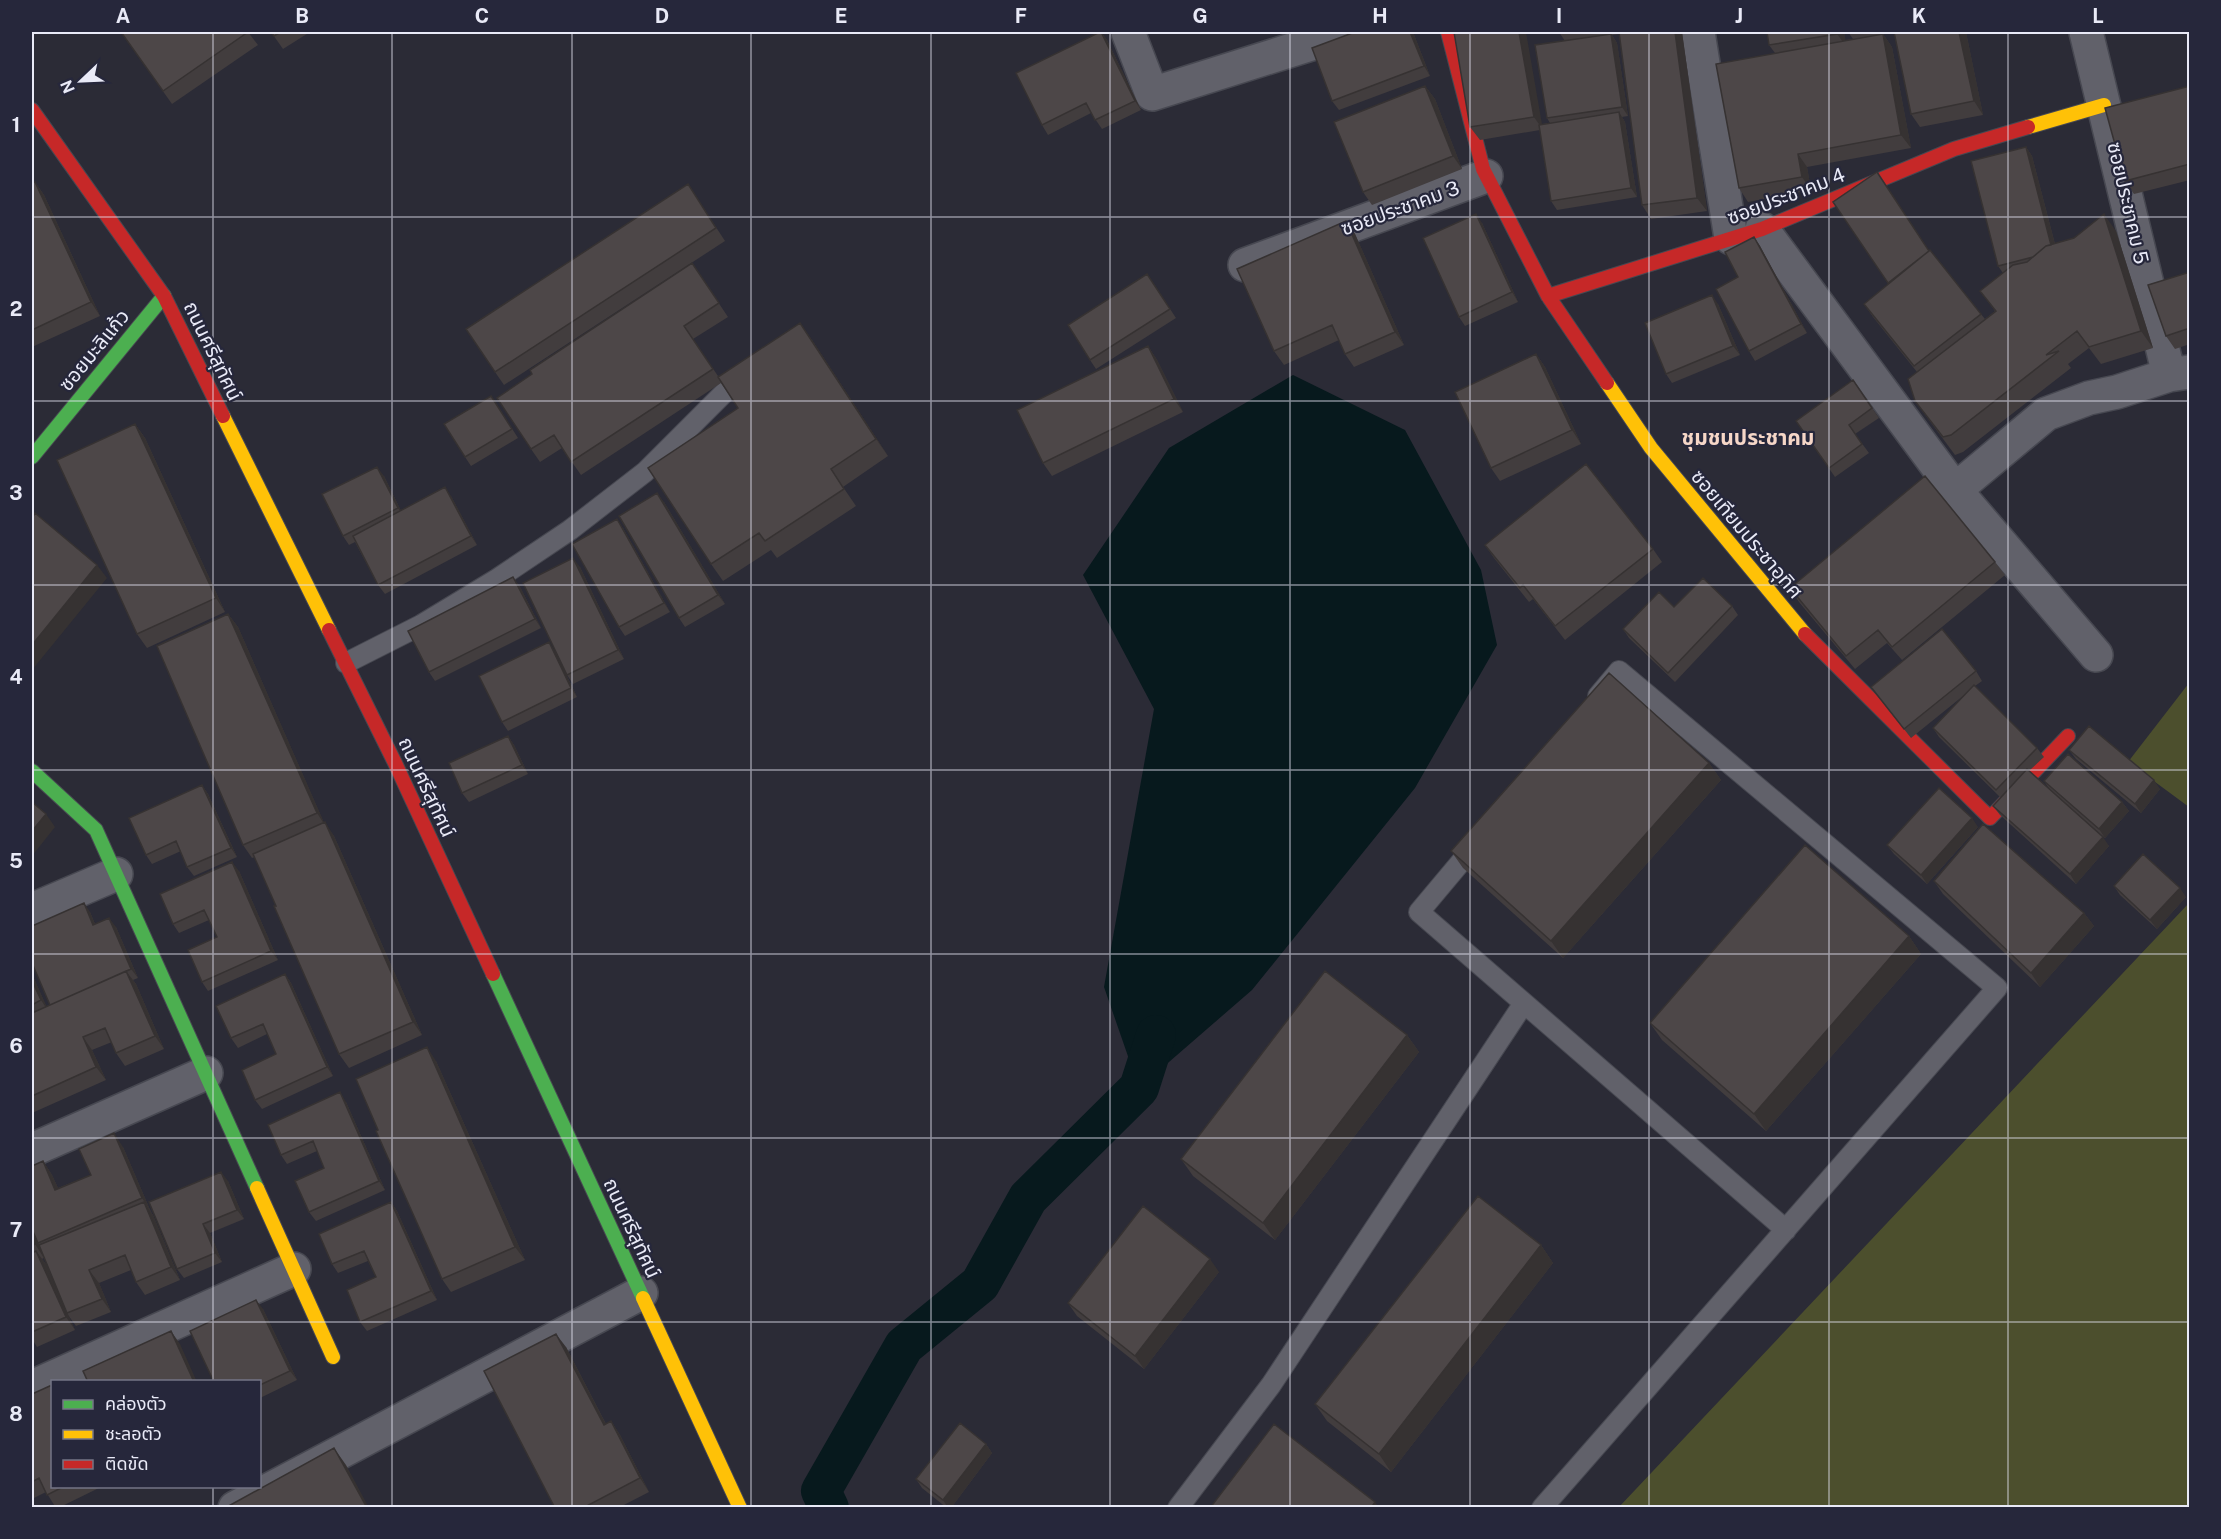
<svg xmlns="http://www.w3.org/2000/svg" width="2221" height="1539" viewBox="0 0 2221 1539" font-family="'Public Sans','Noto Sans Thai',sans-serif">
<rect width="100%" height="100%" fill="#2b2b36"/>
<path fill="#4c4f2d" d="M2189,683V807L2128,762Z
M2189,903V1507H1619Z"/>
<path fill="#07191d" d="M1293,375L1405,430L1481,570L1497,645L1415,788L1252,990L1139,1088L1104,987L1154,709L1083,575L1169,448Z"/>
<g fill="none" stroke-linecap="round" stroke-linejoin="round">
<path stroke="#07191d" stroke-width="40" d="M829,1508L821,1491L904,1346L980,1284L1028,1198L1139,1088L1156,1035"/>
<defs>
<path id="lane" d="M346,663L421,625L497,579L570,530L645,472L744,373
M1476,844L1419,912L1786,1230
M1178,1508L1271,1385L1524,1003
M1542,1508L1997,988L1619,671L1598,696"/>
<path id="street" d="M1128,32L1152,94L1349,32
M1698,32L1731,238
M2086,32L2169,375
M1762,229L1955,490L2096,655
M1245,265L1486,176
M1955,490L2046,414L2089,398L2117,392L2169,375L2189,372
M32,910L116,874
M32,1150L206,1073
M32,1387L294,1269
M235,1508L641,1293"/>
<path id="fast" d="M32,457L164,296
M32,771L96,830L257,1188
M493,974L643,1298"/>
<path id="slow" d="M2028,127L2104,105
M1607,383L1651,448L1805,634
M223,416L329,630
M257,1188L333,1357
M643,1298L740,1508"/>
<path id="jam" d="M1448,32L1483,169L1548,296L1607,383
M32,110L164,296L223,416
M1548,296L1762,229L1954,149L2028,127
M329,630L395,763L493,974
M1805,634L1990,818L2068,736"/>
</defs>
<use href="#lane" stroke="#474851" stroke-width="22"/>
<use href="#street" stroke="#474851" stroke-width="36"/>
<use href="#fast" stroke="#474851" stroke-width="16"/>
<use href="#slow" stroke="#474851" stroke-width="16"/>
<use href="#jam" stroke="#474851" stroke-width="16"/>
<use href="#lane" stroke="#61616a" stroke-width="20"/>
<use href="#street" stroke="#61616a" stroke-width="33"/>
<use href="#fast" stroke="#4caf50" stroke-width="14"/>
<use href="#slow" stroke="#ffc107" stroke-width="14"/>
<use href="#jam" stroke="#c62828" stroke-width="14"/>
</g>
<path fill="#423d3e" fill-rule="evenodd" d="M121,32H248L258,45L172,104Z
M271,32H310L283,49Z
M1101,32L1107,40L1141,110L1102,129L1091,113L1048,135L1042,125Z
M1413,32L1430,76L1339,110L1332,101Z
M1454,32L1542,124L1550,123L1547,118L1565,41L1559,32H1682L1707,211L1651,219L1642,205L1619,34L1612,35L1617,43L1628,116L1622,117L1625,122L1637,197L1557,210L1551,201L1540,130L1480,140L1470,127Z
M1844,32L1845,40L1853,39L1848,32H1966L1983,115L1920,127L1911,114L1894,32L1883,34L1892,47L1911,148L1807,167L1811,190L1748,202L1739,188L1775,53L1769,45Z
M1425,86L1435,99L1462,169L1372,205L1363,192Z
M2190,86V180L2134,194L2125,181Z
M2026,147L2032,156L2055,244L2116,231L2153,348L2101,364L2089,348L2068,364L2071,368L1963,452L1955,455L1915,401L1917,372L1873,317L1864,304L1929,251L1985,319L1995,311L1980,291L2003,273L1998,266Z
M35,182L44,195L100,316L32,347V183Z
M697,198L725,241L504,385L495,372Z
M1346,221L1355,234L1404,345L1354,367L1345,354L1339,340L1284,365L1274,351Z
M1482,223L1518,302L1465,326L1459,317Z
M1754,237L1760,246L1807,333L1755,361L1749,351L1738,277Z
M692,263L728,317L693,339L718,376L812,340L888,456L843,487L856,506L777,558L771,550L723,581L711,564L738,408L721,383L581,475L562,448L540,462L531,449L532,374Z
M2190,272V344L2175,349L2166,336Z
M1153,283L1176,318L1096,369L1090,360Z
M1718,304L1740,355L1672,383L1666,374Z
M1148,346L1157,360L1183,412L1052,476L1043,463Z
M1536,354L1545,367L1581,444L1500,481L1491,468Z
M1853,380L1879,418L1855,434L1869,453L1835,477L1796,421Z
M497,405L518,438L471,466L465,457Z
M135,424L145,438L225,612L147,648L137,634Z
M384,476L401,511L451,496L477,545L385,594L378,585L355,542L349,545L343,536Z
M664,502L725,604L685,627L679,618Z
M623,528L670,612L625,636L619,627Z
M1485,545L1653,549L1662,562L1565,640L1533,599L1529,602L1494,558Z
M1995,562L2005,575L1902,660L1887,643L1855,669L1799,602L1790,588Z
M580,567L624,659L573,684L567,675Z
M513,577L520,587L541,628L435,681L429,672Z
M1732,606L1738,615L1675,682L1629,638L1623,629L1674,607Z
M228,614L238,627L324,823L334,836L422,1035L349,1068L339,1054L255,857L252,858L243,845Z
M555,651L577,697L508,731L502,722Z
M1976,671L1982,681L1975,686L2037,748L2044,757L2029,771L2109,846L2076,884L2000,815L1993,806L2001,798L1939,737L1933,728L1968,692L1911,738L1871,687Z
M508,736L514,745L528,774L469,802L462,793Z
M2069,750L2160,789L2141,813L2076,759Z
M1709,763L1721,780L1563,958L1463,868L1451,851Z
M2044,781L2122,802L2129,811L2105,838L2050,790Z
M202,785L208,794L237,857L194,876L187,867L181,851L152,864L146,855Z
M1978,827L1927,884L1894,854L1887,845Z
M239,871L278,960L208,991L202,982L217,937L209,920L179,933L173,924Z
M1934,881L2084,913L2094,926L2040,987L1943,894Z
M2114,886L2186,897L2157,929L2120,895Z
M90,912L95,924L116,927L138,978L133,980L136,984L164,1049L125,1066L116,1053L112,1042L92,1050L106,1080L32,1113V974L46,1006L50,1005Z
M1909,936L1921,954L1766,1131L1662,1040L1650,1023Z
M285,974L291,983L333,1076L262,1109L255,1100L276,1054L267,1034L238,1048L231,1038Z
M1407,1035L1419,1052L1275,1240L1193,1176L1181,1159Z
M436,1061L525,1260L451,1292L442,1279L378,1130Z
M346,1102L385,1190L316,1221L309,1212L324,1168L317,1151L287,1164L281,1155Z
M123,1147L151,1212L153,1215L180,1280L145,1295L136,1282L131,1270L99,1283L111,1312L76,1326L68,1315L75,1330L37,1347L32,1339V1166L43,1161L52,1175L58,1188L91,1175ZM44,1258L61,1298L46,1264L42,1259Z
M228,1181L244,1219L210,1233L222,1262L184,1278L177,1269Z
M391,1202L397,1211L437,1300L367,1331L360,1322L376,1277L368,1261L338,1273L332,1264Z
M1541,1245L1553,1263L1391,1472L1327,1421L1315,1404Z
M1219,1272L1144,1369L1077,1316L1068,1303Z
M263,1309L297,1380L260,1398V1382Z
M566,1347L606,1424L611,1421L620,1435L649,1492L618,1508H555Z
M32,1394L52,1486H103L58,1508H56L46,1492L32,1499Z
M986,1444L992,1453L951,1508H947L922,1488L916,1479Z"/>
<path fill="#363232" d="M1101,32L1107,40L1141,110L1135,101Z
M1410,32H1413L1430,76L1424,66Z
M1519,32H1526L1543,130L1534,117Z
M1675,32H1682L1707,211L1697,198Z
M1837,32H1844L1847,47L1837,34Z
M1959,32H1966L1983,115L1974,101Z
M1611,34L1617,43L1628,116L1622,107Z
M1883,34L1892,47L1911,148L1901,135Z
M1425,86L1435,99L1462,169L1453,156Z
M1619,112L1625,122L1637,197L1631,188Z
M2026,147L2032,156L2059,260L2053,251Z
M1798,154L1807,167L1811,190L1802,177Z
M35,182L44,195L100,316L91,302Z
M1476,214L1482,223L1518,302L1512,292Z
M2104,214L2116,231L2153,348L2141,331Z
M1346,221L1355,234L1404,345L1395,332Z
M1754,237L1760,246L1807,333L1801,324Z
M1712,295L1718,304L1740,355L1733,346Z
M800,323L812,340L888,456L876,439Z
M1148,346L1157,360L1183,412L1174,399Z
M1536,354L1545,367L1581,444L1572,430Z
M135,424L145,438L225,612L216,598Z
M377,467L384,476L404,517L398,508Z
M445,487L451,496L477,545L471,536Z
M657,493L664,502L725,604L718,595Z
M617,519L623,528L670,612L664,603Z
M573,558L580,567L624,659L618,650Z
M97,565L107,578L32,670V645Z
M513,577L520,587L541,628L535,619Z
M228,614L238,627L326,827L317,813Z
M549,642L555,651L577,697L571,688Z
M508,736L514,745L528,774L522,765Z
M1709,763L1721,780L1563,958L1551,941Z
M2154,780L2160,789L2141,813L2135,804Z
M202,785L208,794L237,857L231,848Z
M2122,802L2129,811L2105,838L2099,829Z
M46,814L55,827L32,856V831Z
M1972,818L1978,827L1927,884L1921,875Z
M325,822L334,836L422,1035L413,1022Z
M2103,837L2109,846L2076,884L2070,874Z
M232,862L239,871L278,960L271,951Z
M2180,888L2186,897L2157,929L2150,920Z
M84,903L90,912L99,934L93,925Z
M2084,913L2094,926L2040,987L2031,973Z
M109,918L116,927L138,978L131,969Z
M1909,936L1921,954L1766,1131L1754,1114Z
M126,971L136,984L164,1049L155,1036Z
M32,974L50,1014L41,1000L32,981Z
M285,974L291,983L333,1076L327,1067Z
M1407,1035L1419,1052L1275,1240L1263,1223Z
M83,1037L92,1050L106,1080L96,1067Z
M427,1047L436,1061L525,1260L515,1247Z
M340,1092L346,1102L385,1190L379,1181Z
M114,1133L123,1147L151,1212L142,1198Z
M43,1161L52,1175L65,1203L55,1190Z
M221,1172L228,1181L244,1219L237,1210Z
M144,1202L153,1215L180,1280L171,1267Z
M391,1202L397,1211L437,1300L431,1291Z
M203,1224L210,1233L222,1262L215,1253Z
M32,1228L44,1258L35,1244L32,1236Z
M1541,1245L1553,1263L1391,1472L1379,1454Z
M36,1251L46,1264L75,1330L66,1317Z
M1210,1259L1219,1272L1144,1369L1135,1356Z
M89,1270L99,1283L111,1312L102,1299Z
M256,1300L263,1309L297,1380L290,1371Z
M171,1331L180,1344L197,1382H194Z
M556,1334L566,1347L613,1438L604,1425Z
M611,1421L620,1435L649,1492L640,1478Z
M986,1444L992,1453L951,1508H948L943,1500Z
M334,1448L346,1465L369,1508H367Z
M1375,1502L1379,1508H1371Z"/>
<path fill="#4d4748" stroke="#363232" stroke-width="1.5" d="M121,32H248L163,91Z
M271,32H281L274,36Z
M1100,32H1101L1135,101L1095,120L1086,103L1042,125L1016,73Z
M1355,32H1410L1424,66L1332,101L1312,48Z
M1454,32H1519L1534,117L1470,127Z
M1619,32H1675L1697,198L1642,205Z
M1767,32H1837V34L1769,45Z
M1894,32H1959L1974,101L1911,114Z
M1611,34L1622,107L1547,118L1535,45Z
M1883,34L1901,135L1798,154L1802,177L1739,188L1716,64Z
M1425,86L1453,156L1363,192L1334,122Z
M2190,86V164L2125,181L2105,108Z
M1619,112L1631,188L1551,201L1539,125Z
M2026,147L2051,245L2046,246L2033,257L1998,266L1971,161Z
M1877,172L1929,251L1888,283L1833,202Z
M35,182L91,302L32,330V183Z
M688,184L716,228L495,372L466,329Z
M1476,214L1512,292L1459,317L1423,238Z
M2104,214L2141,331L2089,347L2077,331L2046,355L2059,351L1951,435L1943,437L1915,401L1908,379L1996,311L1980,291L2013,265L2027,262L2046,246L2074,238Z
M1346,221L1395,332L1345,354L1332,325L1274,351L1237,269Z
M1754,237L1801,324L1749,351L1716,289L1738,277L1725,252Z
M1930,250L1981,314L1914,366L1864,304Z
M692,263L719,303L684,326L713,369L571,462L554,435L531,449L497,398L532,374L530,370Z
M2190,272V328L2166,336L2148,285Z
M1147,274L1170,309L1090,360L1068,325Z
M1712,295L1733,346L1666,374L1645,323Z
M800,323L876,439L831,469L844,489L765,541L759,533L711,564L648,468L738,408L718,377Z
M1148,346L1174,399L1043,463L1017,410Z
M1536,354L1572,430L1491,468L1455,392Z
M1853,380L1872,408L1849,425L1862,444L1829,468L1796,421Z
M491,396L512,429L465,457L444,424Z
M135,424L216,598L137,634L57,460Z
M1586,464L1653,549L1555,626L1523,585L1520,588L1485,545Z
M377,467L398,508L343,536L322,494Z
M1925,476L1995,562L1892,647L1878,630L1846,656L1790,588Z
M445,487L471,536L378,585L353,536Z
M657,493L718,595L679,618L619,516Z
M35,513L97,565L32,645V518Z
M617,519L664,603L619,627L572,544Z
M573,558L618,650L567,675L523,583Z
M513,577L535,619L429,672L408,631Z
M1703,578L1732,606L1668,673L1623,629L1659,592L1674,607Z
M228,614L317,813L243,845L157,646Z
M1942,629L1976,671L1904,729L1871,687Z
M549,642L571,688L502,722L479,676Z
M1609,673L1709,763L1551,941L1451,851Z
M1974,685L2037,748L1996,790L1933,728Z
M2089,726L2154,780L2135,804L2069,750Z
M508,736L522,765L462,793L449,763Z
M2068,754L2122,802L2099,829L2044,781Z
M2027,769L2103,837L2070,874L1993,806Z
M202,785L231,848L187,867L176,841L146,855L129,818Z
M1939,788L1972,818L1921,875L1887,845Z
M32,802L46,814L32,831Z
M325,822L413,1022L339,1054L274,906H276L253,854Z
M1983,824L2084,913L2031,973L1934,881Z
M1805,845L1909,936L1754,1114L1650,1023Z
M2143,854L2180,888L2150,920L2114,886Z
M232,862L271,951L202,982L188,950L217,937L204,910L173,924L160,894Z
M84,903L93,925L109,918L131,969L50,1005L32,963V926Z
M126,971L155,1036L116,1053L105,1028L83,1037L96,1067L32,1096V1013Z
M1325,971L1407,1035L1263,1223L1181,1159Z
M285,974L327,1067L255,1100L242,1070L276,1054L263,1024L231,1038L216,1006Z
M32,981L41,1000L32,1005Z
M427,1047L515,1247L442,1279L376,1131L378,1130L356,1079Z
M340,1092L379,1181L309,1212L295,1181L324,1168L313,1141L281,1155L268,1125Z
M114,1133L142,1198L38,1243L32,1229V1166L43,1161L55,1190L91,1175L79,1149Z
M221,1172L237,1210L203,1224L215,1253L177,1269L149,1202Z
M1478,1196L1541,1245L1379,1454L1315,1404Z
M144,1202L171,1267L136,1282L125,1255L89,1270L102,1299L67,1313L39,1245Z
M391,1202L431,1291L360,1322L347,1290L376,1277L364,1251L332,1264L319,1234Z
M1143,1206L1210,1259L1135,1356L1068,1303Z
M32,1236L35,1244L32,1246Z
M36,1251L66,1317L32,1332V1253Z
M256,1300L290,1371L260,1385V1382H214L190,1331Z
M171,1331L194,1382H88L83,1371Z
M556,1334L604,1425L611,1421L640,1478L583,1508H555L484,1371Z
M52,1385V1486H65L47,1495L39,1478L32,1482V1394Z
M960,1423L986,1444L943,1500L916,1479Z
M1274,1424L1375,1502L1371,1508H1210Z
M334,1448L367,1508H225Z"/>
<path fill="none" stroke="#e9eaf7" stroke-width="1.5" stroke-opacity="0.55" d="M213,32V1382M392,32V1508M572,32V1508M751,32V1508M931,32V1508M1110,32V1508M1290,32V1508M1470,32V1508M1649,32V1508M1829,32V1508M2008,32V1508M32,217H2190M32,401H2190M32,585H2190M32,770H2190M32,954H2190M32,1138H2190M32,1322H2190M213,1486V1508"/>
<g text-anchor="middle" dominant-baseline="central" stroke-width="4.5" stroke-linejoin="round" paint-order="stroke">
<g font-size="20" fill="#e9eaf7" stroke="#26273b">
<text transform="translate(1786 196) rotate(-21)">ซอยประชาคม 4</text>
<text transform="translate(2128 203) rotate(77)">ซอยประชาคม 5</text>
<text transform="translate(1400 208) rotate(-20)">ซอยประชาคม 3</text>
<text transform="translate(94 350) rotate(-51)">ซอยมะลิแก้ว</text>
<text transform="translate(213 351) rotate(64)">ถนนศรีสุทัศน์</text>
<text transform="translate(1747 534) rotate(50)">ซอยเทียมประชาอุทิศ</text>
<text transform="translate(427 787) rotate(65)">ถนนศรีสุทัศน์</text>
<text transform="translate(632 1228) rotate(65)">ถนนศรีสุทัศน์</text>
</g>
<g font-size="21" font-weight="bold" fill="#f5d6c7" stroke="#26273b">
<text x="1748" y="437">ชุมชนประชาคม</text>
</g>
</g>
<rect width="2221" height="1539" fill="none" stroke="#26273b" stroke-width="66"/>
<rect x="51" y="1380" width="210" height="108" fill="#26273b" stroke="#747586" stroke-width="1.5"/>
<rect x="63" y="1400" width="30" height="9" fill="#4caf50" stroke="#747586" stroke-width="1.5"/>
<text x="105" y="1410" font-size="18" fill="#e9eaf7">คล่องตัว</text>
<rect x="63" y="1430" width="30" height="9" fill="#ffc107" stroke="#747586" stroke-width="1.5"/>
<text x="105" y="1440" font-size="18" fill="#e9eaf7">ชะลอตัว</text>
<rect x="63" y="1460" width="30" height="9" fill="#c62828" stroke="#747586" stroke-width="1.5"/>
<text x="105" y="1470" font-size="18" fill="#e9eaf7">ติดขัด</text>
<g transform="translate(81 81) rotate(247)" stroke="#26273b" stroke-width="4.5" paint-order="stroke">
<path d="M0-4.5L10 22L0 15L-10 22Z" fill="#e9eaf7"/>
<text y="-9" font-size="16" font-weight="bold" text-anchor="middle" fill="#e9eaf7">N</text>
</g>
<rect x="33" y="33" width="2155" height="1473" fill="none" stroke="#e9eaf7" stroke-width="2"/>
<g font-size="20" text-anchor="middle" font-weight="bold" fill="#e9eaf7">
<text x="123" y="23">A</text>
<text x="302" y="23">B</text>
<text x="482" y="23">C</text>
<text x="662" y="23">D</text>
<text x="841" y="23">E</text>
<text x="1021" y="23">F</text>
<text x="1200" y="23">G</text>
<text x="1380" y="23">H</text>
<text x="1559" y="23">I</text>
<text x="1739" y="23">J</text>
<text x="1919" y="23">K</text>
<text x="2098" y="23">L</text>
<text x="16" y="132">1</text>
<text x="16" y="316">2</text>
<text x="16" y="500">3</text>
<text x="16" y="684">4</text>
<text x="16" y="868">5</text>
<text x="16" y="1053">6</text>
<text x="16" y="1237">7</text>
<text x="16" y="1421">8</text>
</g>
</svg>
